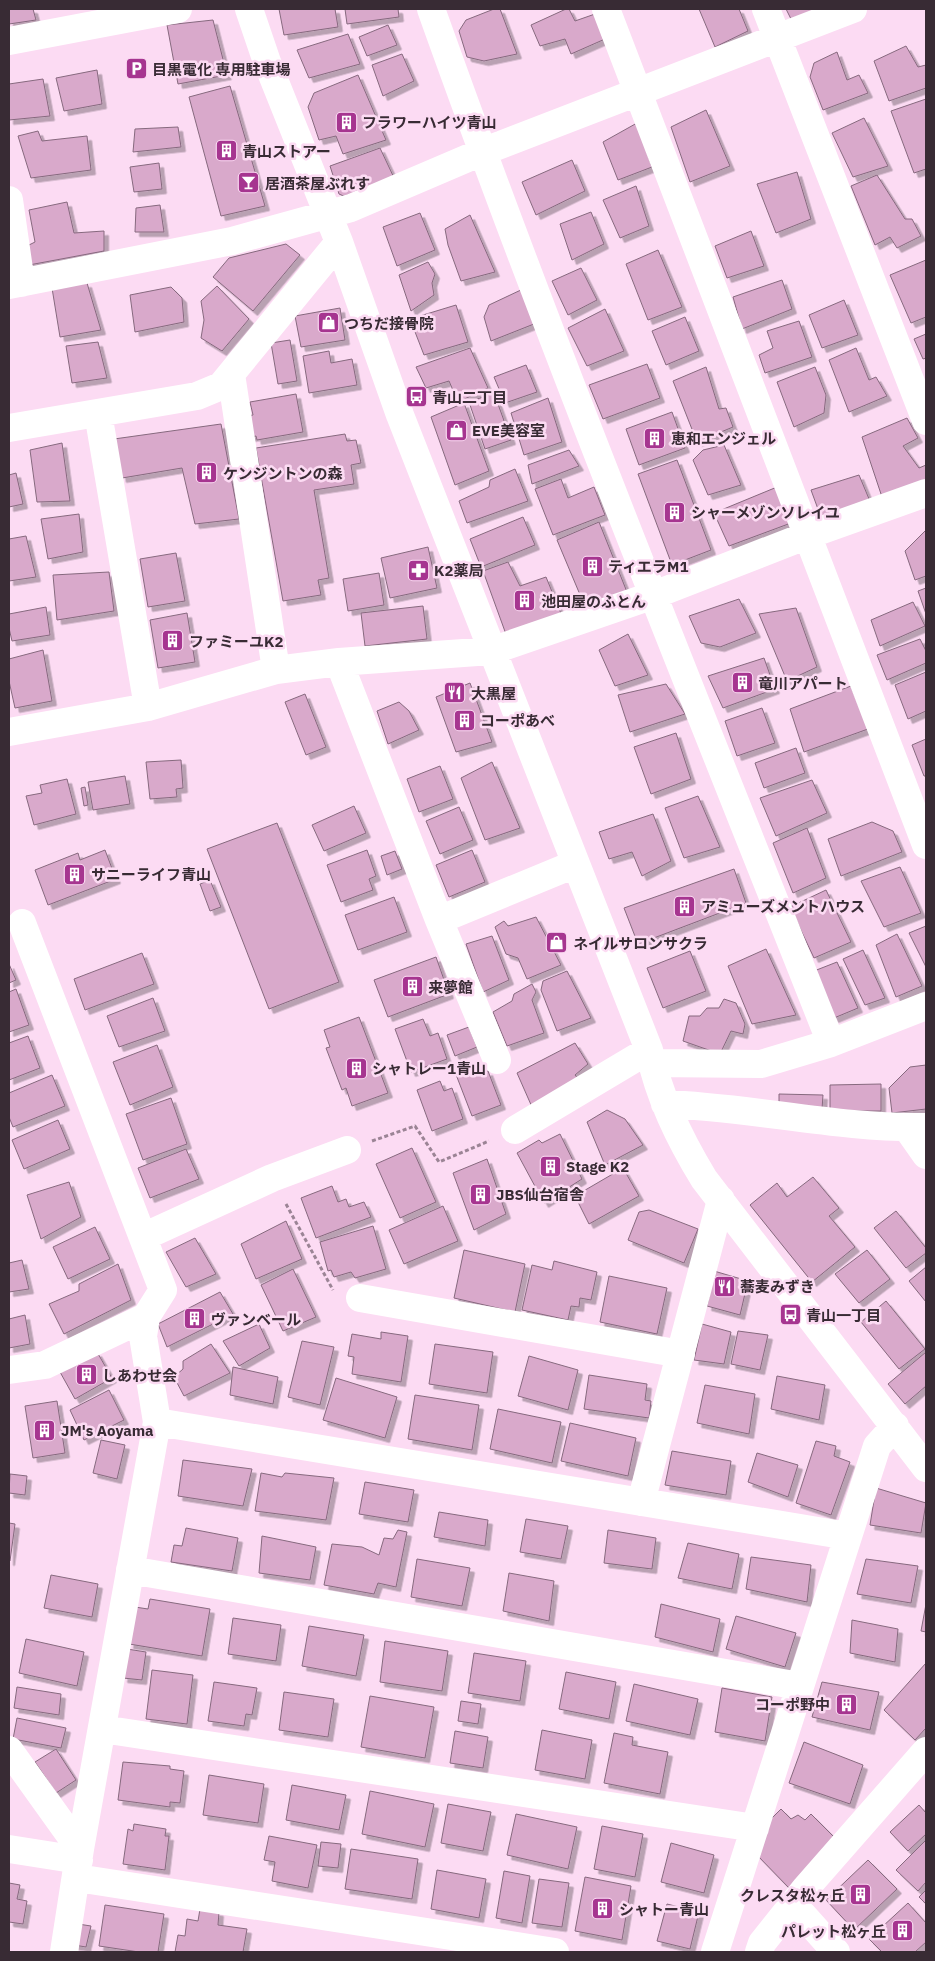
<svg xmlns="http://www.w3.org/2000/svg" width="935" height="1961" viewBox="0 0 935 1961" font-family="'IBM Plex Sans','Noto Sans JP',sans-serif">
<defs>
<filter id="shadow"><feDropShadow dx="4.5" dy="4.5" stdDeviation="0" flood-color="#0004"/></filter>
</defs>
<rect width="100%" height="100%" fill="#fcdbf3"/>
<path fill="#d9a9cb" stroke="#86697e" filter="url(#shadow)" d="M9,9H33L36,20L9,24Z
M279,9H335L338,27L284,35Z
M345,9H398L399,17L347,24Z
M494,9H500L517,54L484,61L467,57L459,31L466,20Z
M566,9H569L575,21L595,14L605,39L571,54L565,39L540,46L531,25Z
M699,9H739L748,31L715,47Z
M786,9H819L791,19Z
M213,20L227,75L178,84L167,25Z
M388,25L397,45L367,56L359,37Z
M348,34L360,64L309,78L297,50Z
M906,46L918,67L926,65V88L889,101L874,61Z
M837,52L847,80L859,75L868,93L823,110L810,77L814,63Z
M402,54L414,81L383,96L372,65Z
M97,70L102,104L64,111L56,78Z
M358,75L386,140L343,154L336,136L319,140L308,107L314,93Z
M43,79L50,116L9,120V84Z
M230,86L265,206L221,216L189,97Z
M926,99V169L914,173L891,111Z
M706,110L730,166L690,182L671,127Z
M864,118L888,166L853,177L832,133Z
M637,123L652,167L618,180L603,142Z
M178,127L181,147L133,152L135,129Z
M38,131L42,141L87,136L91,170L31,178L18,136Z
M380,148L396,182L353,200L339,194L330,166Z
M572,160L585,191L536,215L522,182Z
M159,163L162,189L134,192L130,167Z
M797,172L811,219L776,233L757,184Z
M877,175L905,219H912L921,236L897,248L890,237L875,245L851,186Z
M636,186L649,226L620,238L603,200Z
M67,202L74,233L104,231V251L29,265L27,246L35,242L29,210Z
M160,205L164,232H135L136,208Z
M591,212L604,244L572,260L560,224Z
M420,213L435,250L397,266L383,227Z
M470,215L495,272L461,281L448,245L445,229Z
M751,231L764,266L727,278L715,246Z
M286,244L300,255L253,311L213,277L229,258Z
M658,250L682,307L648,320L626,264Z
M926,260V317L911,323L890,275Z
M428,262L435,274L432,283L434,295L411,311L399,275Z
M581,268L597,300L568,315L552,281Z
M782,280L792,309L742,329L733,297Z
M87,283L101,330L60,337L52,288Z
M217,286L249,319L222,351L201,338L204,320L201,301Z
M171,287L182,298L184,322L135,332L130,295Z
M523,289L539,322L491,341L484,317L489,305Z
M844,300L858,335L822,348L809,315Z
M456,305L468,342L424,355L410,319Z
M340,308L345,340L301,347L295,316Z
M605,309L624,351L587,366L568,328Z
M685,317L699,351L666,365L652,331Z
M799,321L812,357L765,373L759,355L773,348L767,331Z
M926,334V358L923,359L914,339Z
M290,340L297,381L278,384L271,343Z
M98,342L107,378L72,383L66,346Z
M470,348L488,388L458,402L449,381L426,388L416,367Z
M856,348L869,380L876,377L887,396L849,412L829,360Z
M329,351L331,363L352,359L357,385L309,393L303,356Z
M647,364L660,398L603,419L589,385Z
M526,365L537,392L505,403L494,377Z
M706,367L719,409L726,408L733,427L697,442L673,381Z
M815,367L826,395L824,413L794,427L777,382Z
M494,393L511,440L485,449L469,402Z
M296,394L303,432L257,440L256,436L251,437L247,416L253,415L250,402Z
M548,398L562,442L524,455L511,413Z
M464,403L489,471L455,485L431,417Z
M672,412L685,448L639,465L626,429Z
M907,418L918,438L903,446L919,468L926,465V485L883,500L862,437Z
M221,424L239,519L195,524L182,468L122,478L114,439Z
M345,434L347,441L356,440L361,463L351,465L354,484L314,490L329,578L318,580L321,595L283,601L256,448Z
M62,443L70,501L37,502L30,450Z
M724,445L741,485L708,495L693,460L703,450Z
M569,450L579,466L532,484L528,465Z
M677,460L711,550L672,565L638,474Z
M515,469L528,501L467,523L459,501L489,487L490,480Z
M16,473L23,504L9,507V475Z
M859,475L872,506L822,520L811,490Z
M561,479L568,498L594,487L605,515L553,535L535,489Z
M777,487L791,523L729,546L714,513Z
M79,514L83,552L48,559L41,519Z
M523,517L535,545L481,567L470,539Z
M599,522L627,592L586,609L557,540Z
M926,530V576L915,580L905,551Z
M26,536L36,577L9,581V539Z
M428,547L437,588L390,598L381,558Z
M176,553L185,601L148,607L140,559Z
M508,562L520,586L546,577L562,616L507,637L483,571Z
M109,572L114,611L57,620L53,575Z
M379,573L384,605L348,611L343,579Z
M926,588V614L918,591Z
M739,599L756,633L720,647L701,643L689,616Z
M913,602L925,626L880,646L871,620Z
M423,606L427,639L365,646L361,613Z
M46,607L50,635L12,641L9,628V614Z
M796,608L817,667L787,681L759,614Z
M187,613L195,662L158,668L150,620Z
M628,634L648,675L615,686L599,650Z
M920,639L926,651V663L887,680L877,655Z
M43,650L52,701L15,708L9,681V659Z
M764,658L775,689L723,708L708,676Z
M926,672V711L908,719L895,685Z
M470,683L492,742L456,752L436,697Z
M666,684L685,714L630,732L618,695Z
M851,686L868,729L804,752L790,709Z
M305,694L326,747L306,755L285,702Z
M399,702L409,711L419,730L388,744L377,711Z
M762,708L775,743L737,756L725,721Z
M676,733L691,779L651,794L634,747Z
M926,739V776H924L912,745Z
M796,748L805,773L764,788L755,763Z
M181,760L183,788L176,789L177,797L150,799L146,762Z
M492,762L520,828L485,840L461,778Z
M440,766L453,799L419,812L407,779Z
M125,776L130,804L93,810L88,782Z
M67,779L76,814L34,825L26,796L42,793L40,785Z
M812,780L827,813L776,836L760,798Z
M85,787L88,805L84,806L81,788Z
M698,796L720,847L684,858L665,808Z
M354,806L366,833L324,851L312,825Z
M459,807L473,840L440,854L426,821Z
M653,814L671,861L642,876L632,852L609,859L599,832Z
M872,822L893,831L902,852L841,876L828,839Z
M277,823L339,982L269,1009L207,849Z
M807,828L826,878L793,893L773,843Z
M105,850L116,879L48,905L35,870L78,853L80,860Z
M367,850L376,876L369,879L373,890L341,902L327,865Z
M472,850L485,882L449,897L436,865Z
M395,851L402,869L387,875L381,856Z
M900,867L921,913L884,927L861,881Z
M734,869L746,903L638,944L624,908Z
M210,880L221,907L210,911L200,884Z
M826,890L851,942L814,958L790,907Z
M394,897L407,932L358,950L345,915Z
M536,917L561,965L527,979L518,958L506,954L495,927L504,921L508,926Z
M926,926V967L909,933Z
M897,934L922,986L896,997L876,945Z
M492,936L509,980L483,992L466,944Z
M766,949L796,1015L752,1024L728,966Z
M863,950L885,998L865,1005L843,959Z
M690,951L706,991L663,1008L647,968Z
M142,953L154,984L85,1010L74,979Z
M436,957L449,994L388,1017L374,980Z
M837,962L858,1008L834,1018L814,971Z
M9,964L16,980L9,983Z
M567,971L591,1018L557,1031L541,990L543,981Z
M532,984L536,992L532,1000L544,1033L507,1046L493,1012L512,1001L514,994Z
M16,989L29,1025L9,1032V992Z
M153,998L165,1031L119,1047L107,1016Z
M724,999L736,1003L745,1024L743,1034L731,1031L720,1054L683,1041L689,1016H700L707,1008H719Z
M359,1017L388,1093L352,1106L346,1088L342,1090L326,1048L330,1047L324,1030Z
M423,1019L430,1036L438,1033L447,1059L411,1072L395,1029Z
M469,1027L477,1047L455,1056L447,1035Z
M28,1036L40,1068L9,1080V1043Z
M575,1043L588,1064L575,1075L580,1081L532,1107L517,1073Z
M157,1045L173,1087L130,1105L113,1062Z
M926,1065V1109L892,1113L889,1088L910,1067Z
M469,1067L472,1076L488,1071L501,1105L472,1116L455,1072Z
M52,1075L65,1106L13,1127L9,1117V1093Z
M440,1081L444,1091L452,1088L463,1119L432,1131L417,1090Z
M881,1084V1111H830V1085Z
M779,1094L823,1095L822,1109L779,1108Z
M171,1098L187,1144L143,1160L126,1114Z
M607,1110L625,1119L643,1145L605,1165L587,1122Z
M58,1120L70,1149L24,1169L12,1140Z
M560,1134L582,1179L544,1203L517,1153L539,1140L542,1143Z
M412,1148L436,1202L400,1218L376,1164Z
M186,1149L199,1179L150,1198L138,1168Z
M487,1159L506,1214L474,1230L453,1173Z
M623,1168L639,1196L589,1224L575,1196Z
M813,1177L839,1208L829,1216L855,1247L812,1282L750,1205L777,1183L787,1197Z
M69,1182L81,1217L41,1239L27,1195Z
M332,1186L338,1202L346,1199L349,1207L364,1202L371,1217L316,1238L301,1198Z
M443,1206L458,1241L404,1264L389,1230Z
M649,1210L698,1229L684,1263L628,1240L639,1212Z
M896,1211L926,1248V1253L906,1268L874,1228Z
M286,1221L302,1259L256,1279L241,1244Z
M373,1226L386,1269L355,1278L351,1272L334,1277L331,1270L328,1271L320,1242Z
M95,1227L110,1259L68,1279L53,1247Z
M195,1238L216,1274L186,1287L166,1252Z
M464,1250L525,1264L515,1312L454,1298Z
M867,1250L890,1279L859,1303L835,1274Z
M22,1260L29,1289L9,1292V1263Z
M554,1261L597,1272L591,1300L580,1298L579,1307L571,1306L568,1320L522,1310L532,1265L552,1270Z
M118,1264L131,1300L64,1334L49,1304L79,1291V1284Z
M926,1267V1302L909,1281Z
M293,1269L316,1317L283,1331L261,1285Z
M714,1271L748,1281L740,1315L707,1306Z
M609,1276L667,1288L657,1334L600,1322Z
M220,1292L233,1314L167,1347L158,1324Z
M886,1301L925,1349L899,1369L861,1322Z
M25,1315L30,1344L9,1348V1319Z
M259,1324L270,1348L239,1366L223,1341Z
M702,1324L731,1332L724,1364L694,1360Z
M738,1331L768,1335L760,1370L731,1364Z
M381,1332L408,1336L401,1382L352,1374L354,1357L348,1356L352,1334L381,1339Z
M302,1341L334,1347L320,1405L288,1397Z
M211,1344L230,1373L184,1396L174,1377L183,1369V1361Z
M435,1344L493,1352L487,1393L429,1384Z
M97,1352L112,1378L75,1399L60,1372Z
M926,1352V1386L905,1404L888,1384Z
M529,1356L578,1370L568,1410L518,1396Z
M233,1367L278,1377L273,1404L230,1395Z
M589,1375L647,1384L645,1400L651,1401L649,1418L584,1409Z
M777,1376L825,1385L819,1420L771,1409Z
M336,1378L397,1397L385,1438L323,1420Z
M705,1385L755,1394L749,1434L697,1423Z
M109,1390L124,1420L84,1440L70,1410Z
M415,1395L479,1405L472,1450L408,1439Z
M57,1401L65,1453L33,1458L25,1406Z
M498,1409L561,1422L552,1463L490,1449Z
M570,1423L636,1438L628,1476L561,1461Z
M101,1440L125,1445L117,1479L93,1473Z
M816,1441L836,1446L834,1456L850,1462L831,1515L796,1503Z
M672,1451L731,1461L726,1495L665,1485Z
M757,1453L798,1465L788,1497L748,1482Z
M183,1460L252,1469L243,1506L178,1496Z
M261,1473L282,1477L285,1473L334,1478L326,1520L255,1511Z
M10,1474L27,1476L25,1495L9,1493Z
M365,1482L414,1490L408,1522L359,1514Z
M876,1488L926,1503L921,1533L870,1525Z
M439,1512L488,1520L485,1546L434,1537Z
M526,1519L568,1526L561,1559L520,1552Z
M9,1523L15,1524L10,1561H9Z
M186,1528L238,1538L232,1571L171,1562L174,1545L182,1546Z
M398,1530L407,1532L396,1587L378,1583L374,1594L324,1585L332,1544L362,1547L379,1555L384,1538L393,1539Z
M608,1530L656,1538L652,1569L604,1563Z
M262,1536L316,1547L310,1580L259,1573Z
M688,1543L739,1554L732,1589L678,1578Z
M751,1557L811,1565L807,1602L746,1589Z
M417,1559L470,1568L462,1606L411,1597Z
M866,1559L918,1566L911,1603L857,1594Z
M509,1573L554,1581L549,1621L503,1611Z
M51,1575L98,1584L92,1617L44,1608Z
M150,1599L210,1609L202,1656L129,1644L135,1607L148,1609Z
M661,1604L720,1619L713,1652L655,1637Z
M926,1604V1632L921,1631Z
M736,1616L796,1633L785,1667L726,1649Z
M233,1618L281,1625L276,1661L228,1654Z
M852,1620L898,1629L895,1662L850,1653Z
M309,1626L364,1635L356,1676L302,1666Z
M26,1639L84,1652L77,1686L19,1673Z
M385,1641L448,1651L442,1691L380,1682Z
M127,1649L146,1652L142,1680L123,1678Z
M474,1653L526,1661L520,1701L468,1693Z
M926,1663V1728L915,1740L884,1710Z
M152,1670L193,1675L187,1724L146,1719Z
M566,1672L616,1682L609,1719L559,1709Z
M214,1682L257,1688L252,1715L246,1714L244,1726L208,1721Z
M822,1682L879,1692L870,1730L812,1717Z
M634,1684L698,1699L690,1735L626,1721Z
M17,1687L61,1694L59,1715L14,1708Z
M722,1688L772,1697L765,1741L715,1732Z
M284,1692L334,1699L328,1737L279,1730Z
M370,1696L434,1707L425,1758L361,1747Z
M461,1701L481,1704L478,1724L458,1721Z
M17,1718L66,1728L61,1748L13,1739Z
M542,1730L592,1740L585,1779L535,1770Z
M455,1731L488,1737L483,1768L450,1763Z
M614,1733L633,1737L632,1745L668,1752L660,1794L604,1783Z
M804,1742L863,1765L850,1804L789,1783Z
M56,1749L76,1780L56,1793L35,1762Z
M123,1762L170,1766V1769L184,1771L180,1803L170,1802V1807L118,1800Z
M209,1775L264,1784L258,1823L203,1815Z
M292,1785L346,1795L339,1830L286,1820Z
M370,1791L434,1804L425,1847L362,1834Z
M448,1804L491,1812L483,1851L441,1843Z
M919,1805L926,1813V1834L908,1851L890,1832Z
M781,1809L791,1819L798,1815L805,1820L811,1814L837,1840L789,1888L756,1854L762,1828Z
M516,1814L577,1827L568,1869L507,1855Z
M134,1824L166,1829L165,1836H169L165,1870L123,1864L128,1829L133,1831Z
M602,1826L643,1834L635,1877L594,1869Z
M269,1836L317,1845L308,1888L272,1881L275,1862L264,1860Z
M926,1840V1882L918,1891L896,1870Z
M321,1842L341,1844L338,1868L318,1866Z
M671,1843L714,1855L704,1893L661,1882Z
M351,1849L418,1859L412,1899L345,1889Z
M868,1860L897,1889L854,1930L826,1900Z
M437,1870L486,1879L479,1918L431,1909Z
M504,1871L530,1876L522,1923L496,1918Z
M585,1877L631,1886L622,1940L575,1931Z
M539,1879L569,1883L562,1927L532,1923Z
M9,1883L20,1885L17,1899L27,1901L23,1924L9,1922Z
M926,1890V1904L919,1897Z
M908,1903L926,1923V1942L915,1952H882L869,1939Z
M667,1904L699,1912L690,1949L657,1941Z
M105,1905L164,1914L158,1952H139L99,1946Z
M200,1909L219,1912L218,1925L247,1929L243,1952H175L178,1935L185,1936L187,1919L198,1921Z
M78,1924L91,1926L86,1947L74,1945Z"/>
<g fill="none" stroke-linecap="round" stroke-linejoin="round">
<path stroke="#9b8495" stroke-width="3" stroke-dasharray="4 2.5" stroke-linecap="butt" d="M372,1141L415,1126L439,1162L489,1141
M286,1204L333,1290"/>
<path stroke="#fff" stroke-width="28" d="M249,9L267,62L339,242L400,415L649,1050C659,1097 679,1138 704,1179L926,1468
M431,9C555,357 695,699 831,1043
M606,9L926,845
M766,9L926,421
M9,41L178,9
M9,200L21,283
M9,285L232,241L351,208L482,152L853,9
M231,374L276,670
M98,413L148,707
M9,428L197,396L221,386L339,242
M339,662L439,920L497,1060
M9,732L148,707L276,670L339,662L491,651L654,595L808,535L926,493
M439,920L575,864
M22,923L163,1290L146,1317L143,1336L157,1422L80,1849L64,1952
M652,1063L761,1064L831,1043L926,1006
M665,1104C752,1107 839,1129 926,1127
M907,1128L926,1155
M515,1130L649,1050
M143,1237L272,1178L347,1150
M360,1298L681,1354
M9,1370L45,1365L146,1317
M157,1422L848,1536
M641,1502L721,1200
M130,1570L800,1686
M102,1729L755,1828
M9,1750L80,1849
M9,1849L79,1860
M77,1878L555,1952
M793,1904L836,1952
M715,1952L877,1446L895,1426
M759,1952L762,1943L805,1889L926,1751"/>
</g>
<defs>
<symbol id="parking-square" viewBox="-11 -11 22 22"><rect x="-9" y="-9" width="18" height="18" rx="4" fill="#a63590" stroke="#fcdbf3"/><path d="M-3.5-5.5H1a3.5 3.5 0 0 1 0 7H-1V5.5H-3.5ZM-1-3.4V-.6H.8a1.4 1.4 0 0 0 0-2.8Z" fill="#fff"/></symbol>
<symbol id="building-square" viewBox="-11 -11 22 22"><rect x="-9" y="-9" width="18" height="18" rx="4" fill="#a63590" stroke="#fcdbf3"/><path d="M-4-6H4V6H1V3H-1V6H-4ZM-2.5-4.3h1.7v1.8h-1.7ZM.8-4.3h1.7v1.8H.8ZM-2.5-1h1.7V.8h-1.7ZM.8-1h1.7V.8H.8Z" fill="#fff"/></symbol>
<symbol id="bar-square" viewBox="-11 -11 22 22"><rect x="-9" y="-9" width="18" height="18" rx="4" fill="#a63590" stroke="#fcdbf3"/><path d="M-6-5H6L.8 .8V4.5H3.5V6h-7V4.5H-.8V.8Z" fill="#fff"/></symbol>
<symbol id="shop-square" viewBox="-11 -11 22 22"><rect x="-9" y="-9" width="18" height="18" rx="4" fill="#a63590" stroke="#fcdbf3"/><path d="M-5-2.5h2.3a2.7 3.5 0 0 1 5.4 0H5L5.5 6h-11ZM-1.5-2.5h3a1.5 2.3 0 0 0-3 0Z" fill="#fff"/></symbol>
<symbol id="bus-square" viewBox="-11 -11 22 22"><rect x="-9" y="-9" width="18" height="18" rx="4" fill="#a63590" stroke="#fcdbf3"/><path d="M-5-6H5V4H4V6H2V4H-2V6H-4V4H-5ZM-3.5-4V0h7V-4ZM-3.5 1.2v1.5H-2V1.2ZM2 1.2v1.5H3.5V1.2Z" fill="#fff"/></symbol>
<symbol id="pharmacy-square" viewBox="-11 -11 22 22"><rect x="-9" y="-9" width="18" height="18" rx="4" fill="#a63590" stroke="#fcdbf3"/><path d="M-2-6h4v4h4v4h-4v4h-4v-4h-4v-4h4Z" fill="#fff"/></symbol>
<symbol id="restaurant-square" viewBox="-11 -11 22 22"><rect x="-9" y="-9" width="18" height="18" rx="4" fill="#a63590" stroke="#fcdbf3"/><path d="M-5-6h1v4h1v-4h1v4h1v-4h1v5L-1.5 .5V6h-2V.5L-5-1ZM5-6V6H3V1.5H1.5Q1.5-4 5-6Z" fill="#fff"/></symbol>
</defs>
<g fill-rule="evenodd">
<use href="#parking-square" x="124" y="56" width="25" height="25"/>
<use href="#building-square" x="334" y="110" width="25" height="25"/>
<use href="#building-square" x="214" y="138" width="25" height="25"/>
<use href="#bar-square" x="236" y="170" width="25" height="25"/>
<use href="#shop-square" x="316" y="310" width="25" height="25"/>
<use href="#bus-square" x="404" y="384" width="25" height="25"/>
<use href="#shop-square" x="444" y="418" width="25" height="25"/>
<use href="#building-square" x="642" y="426" width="25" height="25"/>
<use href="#building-square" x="194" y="460" width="25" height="25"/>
<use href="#building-square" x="662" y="500" width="25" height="25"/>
<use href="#building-square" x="580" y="554" width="25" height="25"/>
<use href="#pharmacy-square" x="406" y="558" width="25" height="25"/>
<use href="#building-square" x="512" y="588" width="25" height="25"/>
<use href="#building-square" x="160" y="628" width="25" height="25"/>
<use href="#building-square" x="730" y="670" width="25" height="25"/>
<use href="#restaurant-square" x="442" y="680" width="25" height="25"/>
<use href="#building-square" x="452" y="708" width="25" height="25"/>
<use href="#building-square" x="62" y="862" width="25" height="25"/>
<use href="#building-square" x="672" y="894" width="25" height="25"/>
<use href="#shop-square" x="544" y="930" width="25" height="25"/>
<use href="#building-square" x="400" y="974" width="25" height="25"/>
<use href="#building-square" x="344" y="1056" width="25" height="25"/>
<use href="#building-square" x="538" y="1154" width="25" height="25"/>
<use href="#building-square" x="468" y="1182" width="25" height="25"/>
<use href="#restaurant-square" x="712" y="1274" width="25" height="25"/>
<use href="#bus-square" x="778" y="1302" width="25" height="25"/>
<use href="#building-square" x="182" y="1306" width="25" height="25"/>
<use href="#building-square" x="74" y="1362" width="25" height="25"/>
<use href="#building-square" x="32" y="1418" width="25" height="25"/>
<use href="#building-square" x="834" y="1692" width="25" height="25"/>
<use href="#building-square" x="848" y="1882" width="25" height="25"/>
<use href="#building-square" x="590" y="1896" width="25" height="25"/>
<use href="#building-square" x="890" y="1918" width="25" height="25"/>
</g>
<g text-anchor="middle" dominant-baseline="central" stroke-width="5" stroke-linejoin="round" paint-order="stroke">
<g font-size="15" font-weight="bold" fill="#382b34" stroke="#fcdbf3" text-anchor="start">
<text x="152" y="69">目黒電化 専用駐車場</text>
<text x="362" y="122">フラワーハイツ青山</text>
<text x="242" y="151">青山ストアー</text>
<text x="265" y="183">居酒茶屋ぶれす</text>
<text x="344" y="323">つちだ接骨院</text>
<text x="432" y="397">青山二丁目</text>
<text x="472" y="430">EVE美容室</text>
<text x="671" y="438">恵和エンジェル</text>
<text x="223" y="473">ケンジントンの森</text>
<text x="691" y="512">シャーメゾンソレイユ</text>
<text x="608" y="566">ティエラM1</text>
<text x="434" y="570">K2薬局</text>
<text x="541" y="601">池田屋のふとん</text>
<text x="189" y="641">ファミーユK2</text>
<text x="758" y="683">竜川アパート</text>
<text x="471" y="693">大黒屋</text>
<text x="480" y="720">コーポあべ</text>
<text x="91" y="874">サニーライフ青山</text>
<text x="701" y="906">アミューズメントハウス</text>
<text x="573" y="943">ネイルサロンサクラ</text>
<text x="428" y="987">来夢館</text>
<text x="372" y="1068">シャトレー1青山</text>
<text x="566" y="1166">Stage K2</text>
<text x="496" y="1194">JBS仙台宿舎</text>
<text x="740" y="1286">蕎麦みずき</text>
<text x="806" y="1315">青山一丁目</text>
<text x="211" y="1319">ヴァンベール</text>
<text x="102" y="1375">しあわせ会</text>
<text x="61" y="1430">JM's Aoyama</text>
<text x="830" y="1704" text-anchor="end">コーポ野中</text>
<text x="845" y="1895" text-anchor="end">クレスタ松ヶ丘</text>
<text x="619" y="1909">シャトー青山</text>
<text x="886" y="1931" text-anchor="end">パレット松ヶ丘</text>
</g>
</g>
<rect width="935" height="1961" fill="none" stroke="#382b34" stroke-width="20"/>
</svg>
